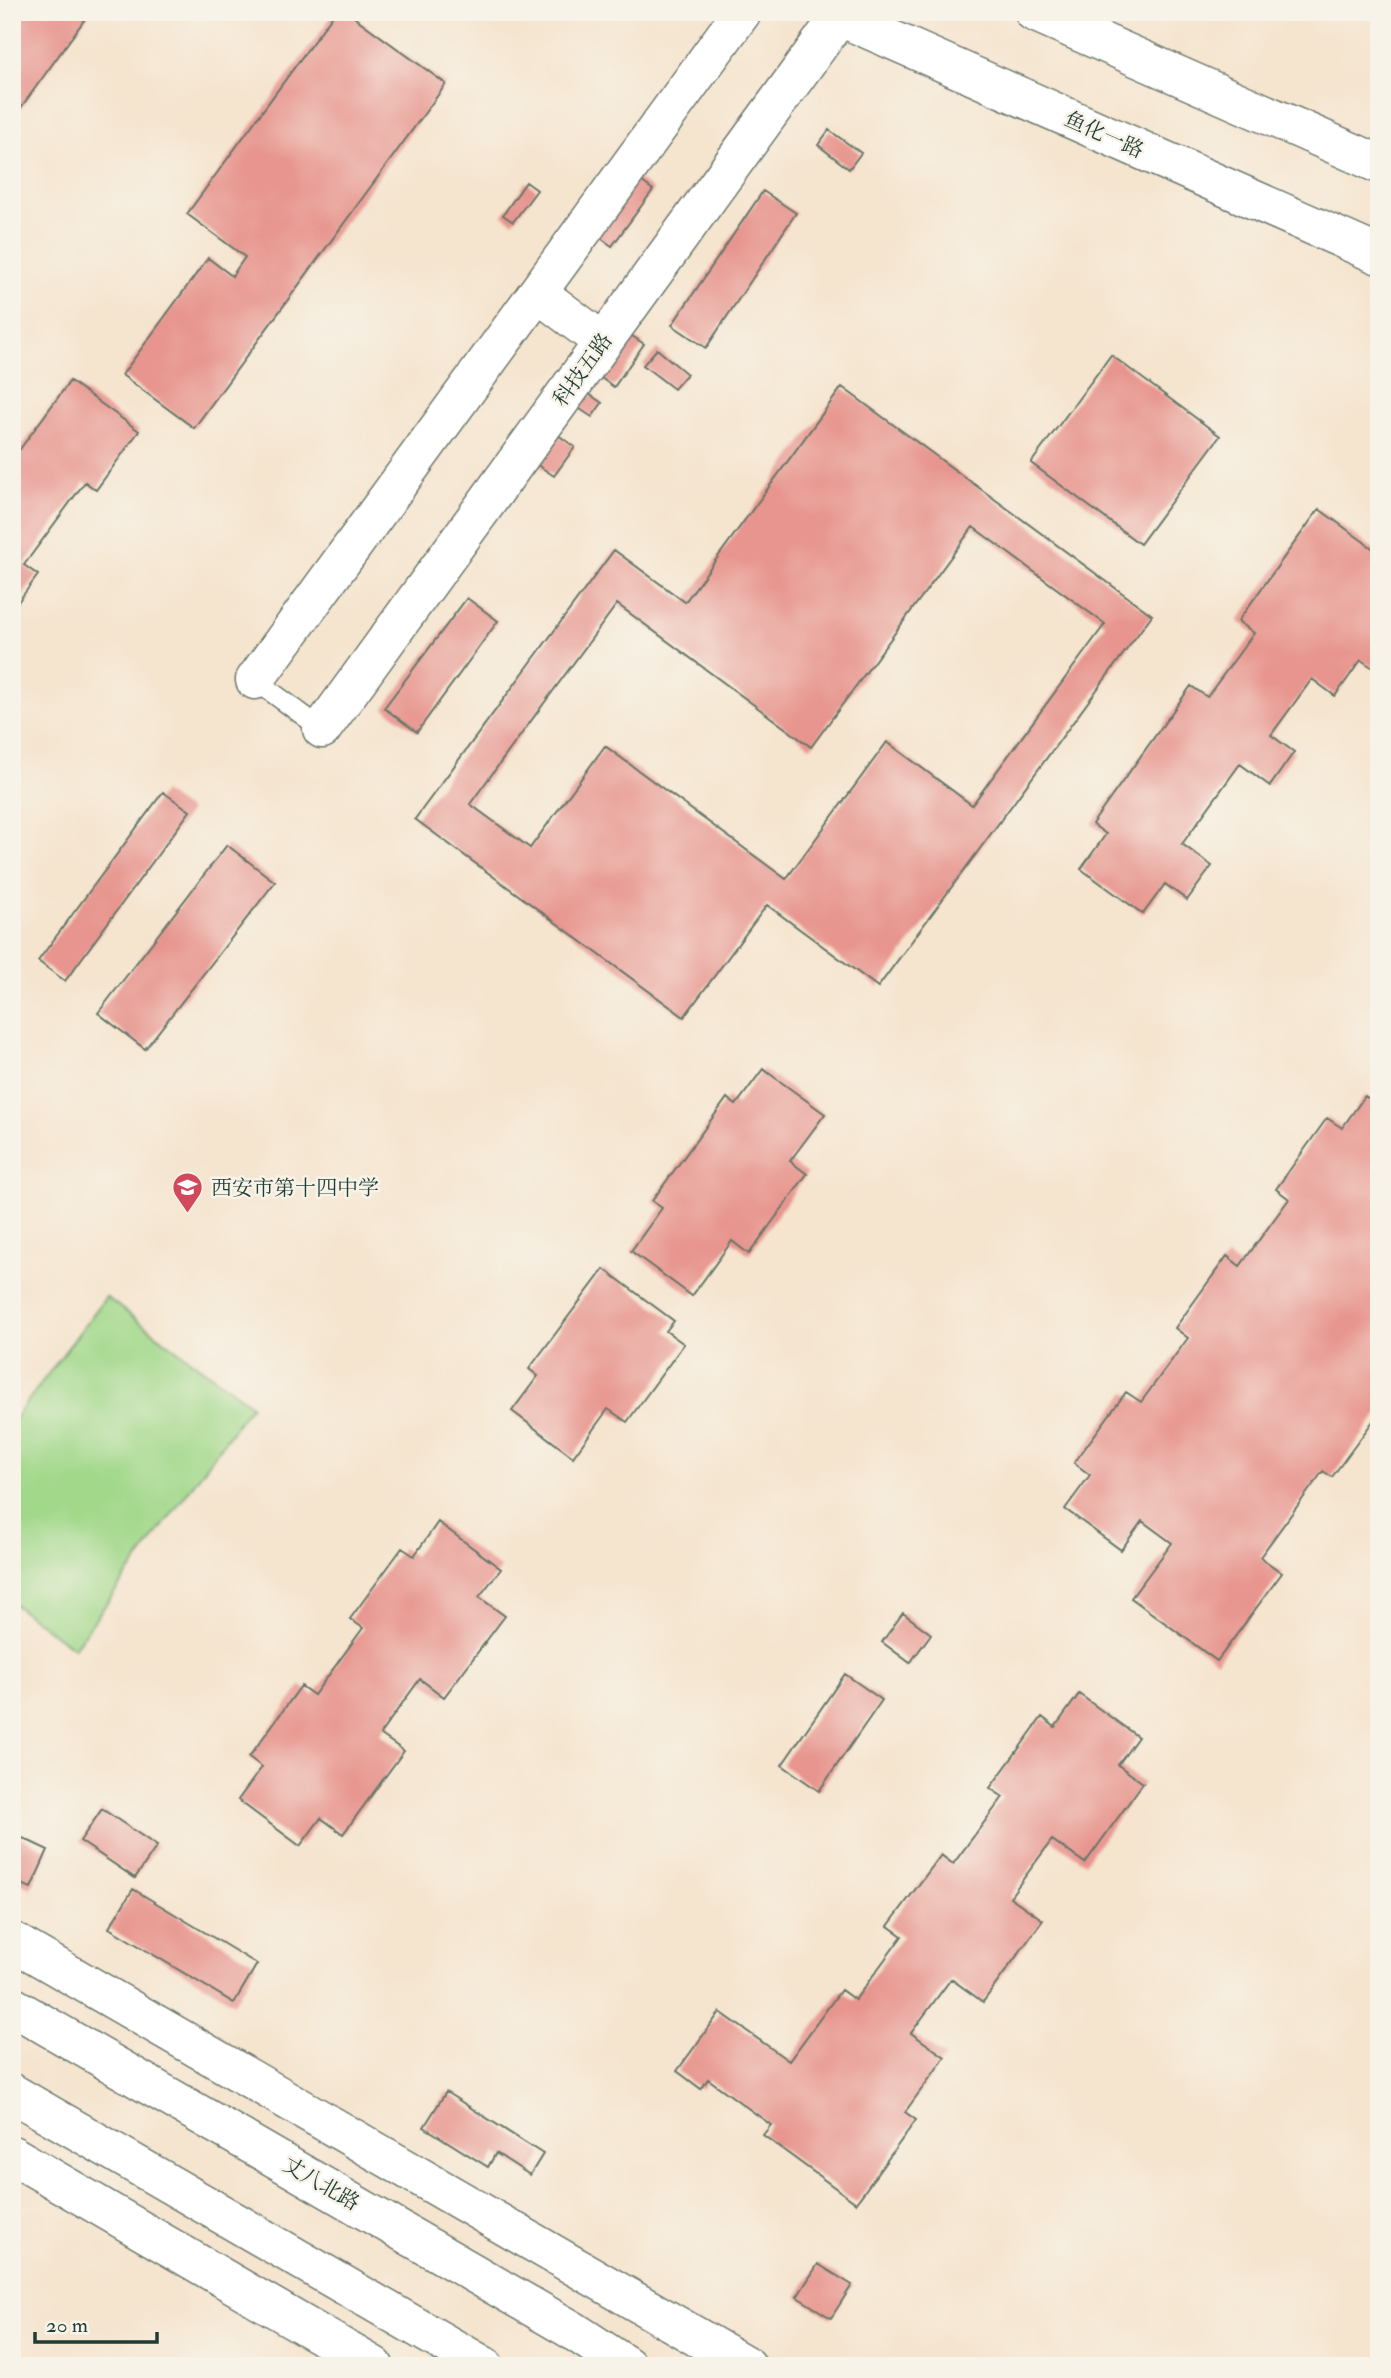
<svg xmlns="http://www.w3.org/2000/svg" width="1391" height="2378" viewBox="0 0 1391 2378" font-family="'IM FELL Double Pica','Noto Serif SC',serif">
<rect width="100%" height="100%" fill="#f7f3e8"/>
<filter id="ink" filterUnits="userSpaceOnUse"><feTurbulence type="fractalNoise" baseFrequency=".0143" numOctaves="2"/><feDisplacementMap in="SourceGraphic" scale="14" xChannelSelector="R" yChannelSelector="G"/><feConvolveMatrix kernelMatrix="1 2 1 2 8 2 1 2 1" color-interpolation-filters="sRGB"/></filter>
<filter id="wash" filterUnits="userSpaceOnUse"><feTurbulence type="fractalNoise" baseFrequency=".00686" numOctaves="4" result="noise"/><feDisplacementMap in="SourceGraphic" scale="28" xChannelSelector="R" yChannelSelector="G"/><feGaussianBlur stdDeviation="1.57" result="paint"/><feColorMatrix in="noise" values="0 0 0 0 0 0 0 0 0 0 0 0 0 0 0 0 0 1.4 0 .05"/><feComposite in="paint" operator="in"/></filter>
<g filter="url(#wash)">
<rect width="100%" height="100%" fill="#f5e4ce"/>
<path fill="#a1d88a" stroke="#608a5f" stroke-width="2" d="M106,1297L251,1405L74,1648L12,1603V1422Z"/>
<g id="blocks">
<path fill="#e7958e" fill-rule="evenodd" d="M12,12H90L12,120Z
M335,12H347L446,84L194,428L122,375L208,258L232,276L245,257L187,214Z
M829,130L861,153L849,169L818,145Z
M633,175L653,190L612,246L591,231Z
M526,182L537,190L513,222L503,215Z
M763,191L796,213L706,348L672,325Z
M614,324L644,344L614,387L584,366Z
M657,349L687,374L674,389L643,365Z
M1111,355L1220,436L1140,544L1031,463Z
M70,381L139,431L96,490L85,482L24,565L38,575L12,610V460Z
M572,382L602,403L592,417L562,397Z
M842,387L1152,615L878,987L767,905L684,1017L415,819L614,550L685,602ZM973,527L1105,624L972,805L887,742L786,879L605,746L530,848L470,804L617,604L811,747Z
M538,421L575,447L554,476L517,451Z
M1319,509L1379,553V672L1361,660L1335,696L1312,679L1271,735L1294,752L1270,786L1240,764L1182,844L1212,866L1187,900L1165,884L1143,914L1081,869L1106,834L1092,824L1191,686L1207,697L1254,633L1238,621Z
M467,598L498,621L417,732L384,708Z
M163,792L190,811L65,981L38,961Z
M227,845L275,882L145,1049L98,1013Z
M763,1069L825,1114L790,1161L807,1174L749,1254L732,1241L692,1296L631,1251L662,1208L652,1201L727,1098L736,1105Z
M1365,1096L1379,1106V1413L1332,1477L1323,1471L1260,1557L1282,1573L1217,1661L1131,1598L1172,1543L1142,1521L1121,1550L1065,1509L1090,1475L1074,1463L1126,1392L1141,1402L1188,1338L1175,1328L1227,1256L1240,1266L1289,1199L1276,1189L1327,1118L1342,1128Z
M604,1269L674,1321L666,1331L684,1344L627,1422L608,1409L573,1457L512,1411L538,1376L529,1369Z
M438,1522L501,1569L479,1597L505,1616L444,1697L420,1679L380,1734L404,1751L343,1834L321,1818L300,1846L238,1800L262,1767L249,1757L301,1686L314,1695L363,1628L350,1619L402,1548L414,1556Z
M903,1613L931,1634L910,1663L882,1642Z
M845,1674L882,1700L819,1791L782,1765Z
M1079,1694L1138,1737L1118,1765L1143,1783L1085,1863L1052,1840L1010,1897L1043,1920L983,2002L951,1979L911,2033L945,2057L905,2112L916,2120L856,2203L763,2135L771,2125L708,2079L701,2089L677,2071L720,2012L789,2061L841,1990L855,2000L902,1936L888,1926L941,1855L953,1864L1003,1797L990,1788L1042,1717L1055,1727Z
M102,1809L157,1846L135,1878L80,1841Z
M12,1833L48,1850L31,1888L12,1880Z
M133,1889L257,1964L234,2003L109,1928Z
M446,2092L543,2154L530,2175L496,2153L488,2167L424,2127Z
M818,2264L852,2285L831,2318L797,2297Z"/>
</g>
</g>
<g filter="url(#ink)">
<use href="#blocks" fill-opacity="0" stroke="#6a776a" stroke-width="2"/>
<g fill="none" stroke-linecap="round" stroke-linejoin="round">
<defs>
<path id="service" d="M255,680L322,729"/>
<path id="tertiary" d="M538,293L603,342
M255,680L742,12
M322,729L843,12"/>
<path id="secondary" d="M829,12L1379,255
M1034,12L1379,164
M12,1941L747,2366
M12,2155L374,2366"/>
<path id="primary" d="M12,2006L572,2330L627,2366
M12,2093L484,2366"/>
</defs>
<use href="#service" stroke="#6a776a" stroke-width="22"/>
<use href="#tertiary" stroke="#6a776a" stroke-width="41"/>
<use href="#secondary" stroke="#6a776a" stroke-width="41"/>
<use href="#primary" stroke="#6a776a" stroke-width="41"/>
<use href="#service" stroke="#fff" stroke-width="19"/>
<use href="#tertiary" stroke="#fff" stroke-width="38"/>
<use href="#secondary" stroke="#fff" stroke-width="38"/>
<use href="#primary" stroke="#fff" stroke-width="38"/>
</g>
</g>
<defs>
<symbol id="school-pin" viewBox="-11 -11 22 30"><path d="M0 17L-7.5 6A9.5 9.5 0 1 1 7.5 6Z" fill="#d1495b" stroke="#f7f3e8"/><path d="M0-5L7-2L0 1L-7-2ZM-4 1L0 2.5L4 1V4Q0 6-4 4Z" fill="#fff"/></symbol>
</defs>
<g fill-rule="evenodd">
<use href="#school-pin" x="170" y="1170" width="35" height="47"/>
</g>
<g text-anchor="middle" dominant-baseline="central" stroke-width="5" stroke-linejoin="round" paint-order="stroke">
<g font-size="21" fill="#1f3d34" stroke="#f7f3e8">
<text transform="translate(1104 135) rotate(24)">鱼化一路</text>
<text transform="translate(583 370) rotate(-54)">科技五路</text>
<text transform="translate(321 2184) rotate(30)">丈八北路</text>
</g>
<g font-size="21" fill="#1f3d34" stroke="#f7f3e8" text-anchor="start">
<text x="211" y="1188">西安市第十四中学</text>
</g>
</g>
<rect width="1391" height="2378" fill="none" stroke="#f7f3e8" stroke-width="42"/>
<path d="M35 2332v10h122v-10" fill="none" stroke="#1f3d34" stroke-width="3.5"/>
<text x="46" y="2332" font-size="21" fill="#1f3d34" stroke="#f7f3e8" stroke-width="5" paint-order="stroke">20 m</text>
</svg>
